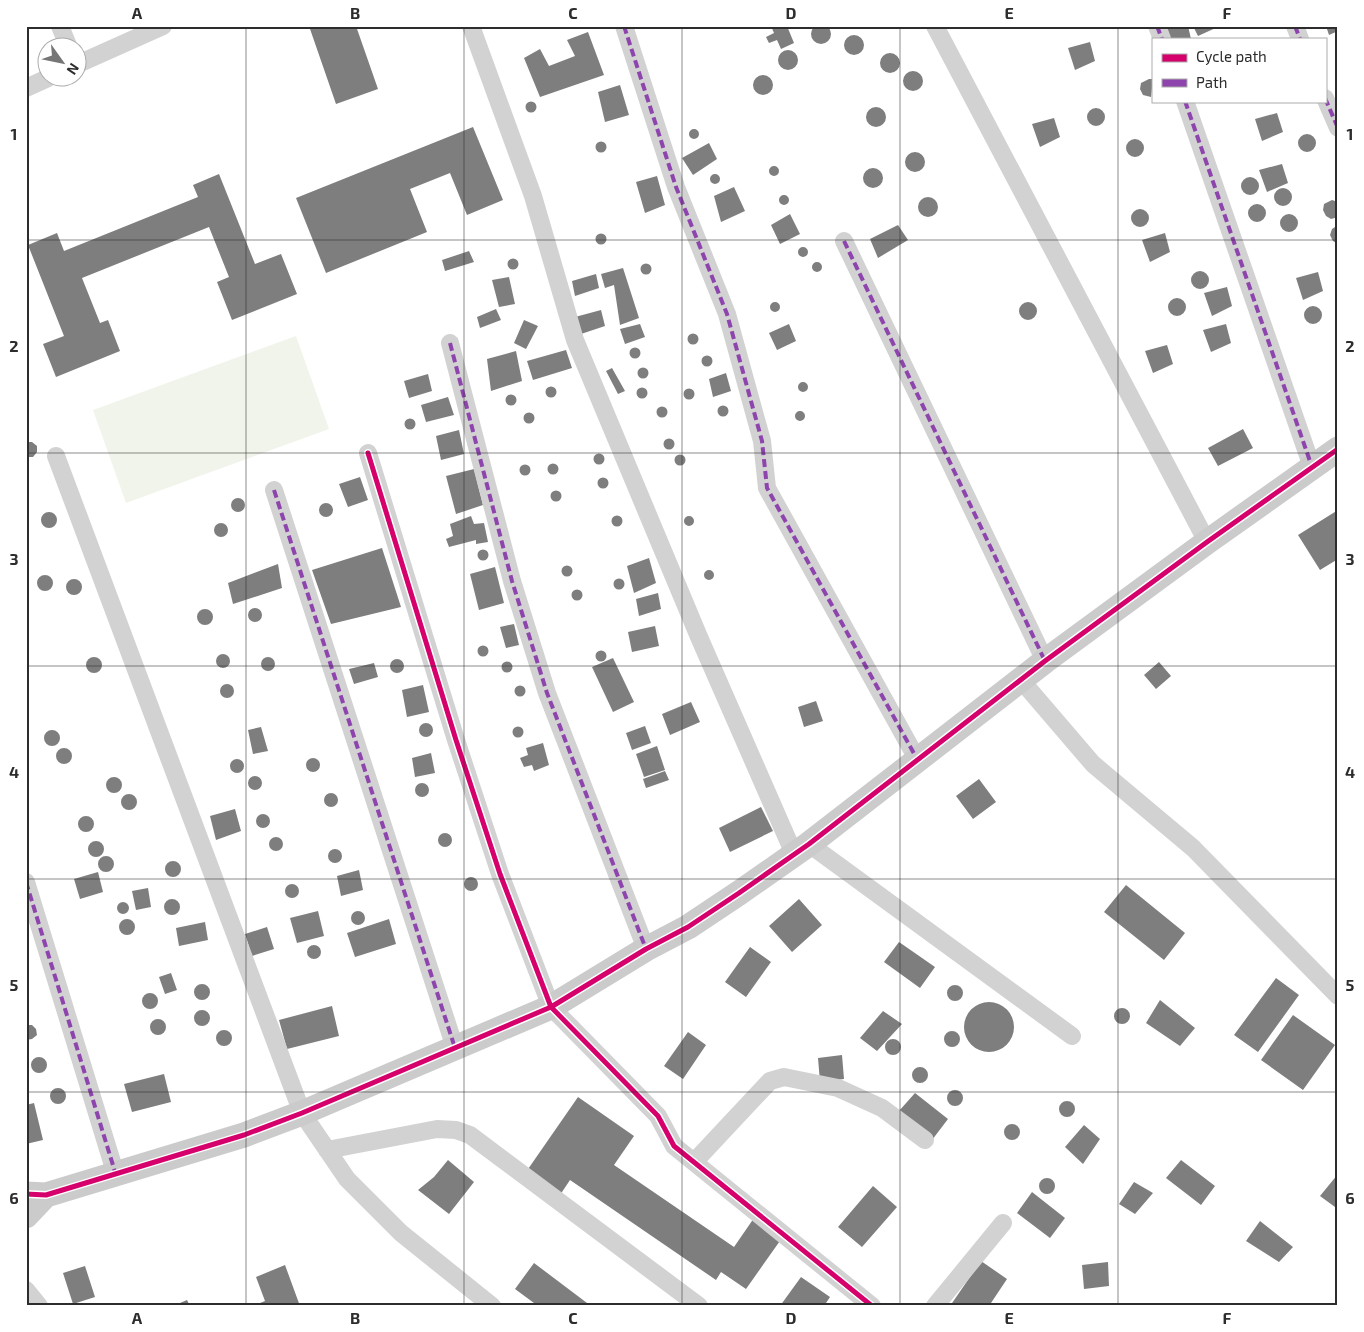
<svg xmlns="http://www.w3.org/2000/svg" width="1364" height="1332" viewBox="0 0 1364 1332" font-family="'Exo 2',sans-serif">
<rect width="100%" height="100%" fill="#fff"/>
<path fill="#f1f4eb" d="M296,336L329,429L126,503L93,410Z"/>
<path fill="#7e7e7e" d="M811 34a10 10 0 1 1 20 0a10 10 0 1 1-20 0Z
M309,26H356L378,89L336,104Z
M771,26H787L794,43L781,49L777,40L769,43L766,37L774,33Z
M1164,26H1188L1191,39H1168Z
M1193,26H1220L1198,36Z
M1326,26H1338V31L1329,35Z
M588,32L604,75L540,97L524,58L540,49L549,66L575,56L567,40Z
M844 45a10 10 0 1 1 20 0a10 10 0 1 1-20 0Z
M1090,42L1095,61L1075,70L1068,48Z
M778 60a10 10 0 1 1 20 0a10 10 0 1 1-20 0Z
M880 63a10 10 0 1 1 20 0a10 10 0 1 1-20 0Z
M903 81a10 10 0 1 1 20 0a10 10 0 1 1-20 0Z
M753 85a10 10 0 1 1 20 0a10 10 0 1 1-20 0Z
M1149,79H1153L1151,97L1143,95L1140,89L1141,83Z
M620,85L629,115L605,122L598,92Z
M525.5 107a5.5 5.5 0 1 1 11 0a5.5 5.5 0 1 1-11 0Z
M866 117a10 10 0 1 1 20 0a10 10 0 1 1-20 0Z
M1087 117a9 9 0 1 1 18 0a9 9 0 1 1-18 0Z
M1277,113L1283,132L1262,141L1255,119Z
M1054,118L1060,137L1040,147L1032,124Z
M473,127L503,200L467,215L450,173L410,189L427,232L326,273L296,198Z
M689 134a5 5 0 1 1 10 0a5 5 0 1 1-10 0Z
M1298 143a9 9 0 1 1 18 0a9 9 0 1 1-18 0Z
M1126 148a9 9 0 1 1 18 0a9 9 0 1 1-18 0Z
M595.5 147a5.5 5.5 0 1 1 11 0a5.5 5.5 0 1 1-11 0Z
M709,143L717,159L693,175L682,158Z
M905 162a10 10 0 1 1 20 0a10 10 0 1 1-20 0Z
M1282,164L1288,183L1267,192L1259,170Z
M769 171a5 5 0 1 1 10 0a5 5 0 1 1-10 0Z
M863 178a10 10 0 1 1 20 0a10 10 0 1 1-20 0Z
M710 179a5 5 0 1 1 10 0a5 5 0 1 1-10 0Z
M219,174L255,264L281,254L297,294L232,320L217,282L229,277L209,227L82,278L100,323L108,320L120,351L56,377L43,344L64,336L28,245L57,233L64,251L198,197L193,185Z
M657,176L665,205L645,213L636,182Z
M1241 186a9 9 0 1 1 18 0a9 9 0 1 1-18 0Z
M734,187L745,211L721,222L714,196Z
M1274 197a9 9 0 1 1 18 0a9 9 0 1 1-18 0Z
M779 200a5 5 0 1 1 10 0a5 5 0 1 1-10 0Z
M918 207a10 10 0 1 1 20 0a10 10 0 1 1-20 0Z
M1332,200L1338,202V217L1331,219L1326,216L1323,210L1324,204Z
M1248 213a9 9 0 1 1 18 0a9 9 0 1 1-18 0Z
M1131 218a9 9 0 1 1 18 0a9 9 0 1 1-18 0Z
M1280 223a9 9 0 1 1 18 0a9 9 0 1 1-18 0Z
M790,214L800,234L780,244L771,225Z
M898,225L908,240L878,258L870,239Z
M1338,225V244L1333,241L1330,235L1332,229Z
M1165,233L1170,252L1150,262L1142,240Z
M595.5 239a5.5 5.5 0 1 1 11 0a5.5 5.5 0 1 1-11 0Z
M798 252a5 5 0 1 1 10 0a5 5 0 1 1-10 0Z
M469,251L474,262L445,271L442,260Z
M507.5 264a5.5 5.5 0 1 1 11 0a5.5 5.5 0 1 1-11 0Z
M812 267a5 5 0 1 1 10 0a5 5 0 1 1-10 0Z
M640.5 269a5.5 5.5 0 1 1 11 0a5.5 5.5 0 1 1-11 0Z
M623,268L639,318L620,325L614,285L605,288L601,274Z
M1191 280a9 9 0 1 1 18 0a9 9 0 1 1-18 0Z
M1318,272L1323,291L1303,300L1296,278Z
M596,274L599,288L575,296L572,281Z
M509,277L515,304L499,307L492,280Z
M1227,287L1232,306L1212,316L1204,293Z
M1168 307a9 9 0 1 1 18 0a9 9 0 1 1-18 0Z
M1019 311a9 9 0 1 1 18 0a9 9 0 1 1-18 0Z
M770 307a5 5 0 1 1 10 0a5 5 0 1 1-10 0Z
M1304 315a9 9 0 1 1 18 0a9 9 0 1 1-18 0Z
M496,309L501,320L480,328L477,317Z
M601,310L605,326L581,334L575,317Z
M524,320L538,326L526,349L514,343Z
M640,324L645,337L625,344L620,329Z
M789,324L796,341L777,350L769,333Z
M1226,324L1231,343L1211,352L1203,330Z
M687.5 339a5.5 5.5 0 1 1 11 0a5.5 5.5 0 1 1-11 0Z
M1167,345L1173,364L1153,373L1145,351Z
M629.5 353a5.5 5.5 0 1 1 11 0a5.5 5.5 0 1 1-11 0Z
M566,350L572,368L533,380L527,361Z
M516,351L522,381L491,391L487,359Z
M701.5 361a5.5 5.5 0 1 1 11 0a5.5 5.5 0 1 1-11 0Z
M637.5 373a5.5 5.5 0 1 1 11 0a5.5 5.5 0 1 1-11 0Z
M612,368L625,391L618,394L606,371Z
M726,373L731,391L713,397L709,379Z
M428,374L432,391L409,398L404,381Z
M798 387a5 5 0 1 1 10 0a5 5 0 1 1-10 0Z
M545.5 392a5.5 5.5 0 1 1 11 0a5.5 5.5 0 1 1-11 0Z
M636.5 393a5.5 5.5 0 1 1 11 0a5.5 5.5 0 1 1-11 0Z
M683.5 394a5.5 5.5 0 1 1 11 0a5.5 5.5 0 1 1-11 0Z
M505.5 400a5.5 5.5 0 1 1 11 0a5.5 5.5 0 1 1-11 0Z
M448,397L454,415L426,422L421,405Z
M717.5 411a5.5 5.5 0 1 1 11 0a5.5 5.5 0 1 1-11 0Z
M656.5 412a5.5 5.5 0 1 1 11 0a5.5 5.5 0 1 1-11 0Z
M795 416a5 5 0 1 1 10 0a5 5 0 1 1-10 0Z
M523.5 418a5.5 5.5 0 1 1 11 0a5.5 5.5 0 1 1-11 0Z
M404.5 424a5.5 5.5 0 1 1 11 0a5.5 5.5 0 1 1-11 0Z
M1243,429L1253,448L1218,466L1208,448Z
M459,430L464,454L441,460L436,436Z
M663.5 444a5.5 5.5 0 1 1 11 0a5.5 5.5 0 1 1-11 0Z
M26,442H32L37,446V452L33,457H26Z
M593.5 459a5.5 5.5 0 1 1 11 0a5.5 5.5 0 1 1-11 0Z
M674.5 460a5.5 5.5 0 1 1 11 0a5.5 5.5 0 1 1-11 0Z
M547.5 469a5.5 5.5 0 1 1 11 0a5.5 5.5 0 1 1-11 0Z
M519.5 470a5.5 5.5 0 1 1 11 0a5.5 5.5 0 1 1-11 0Z
M474,469L483,505L456,514L446,476Z
M360,477L368,500L348,507L339,484Z
M597.5 483a5.5 5.5 0 1 1 11 0a5.5 5.5 0 1 1-11 0Z
M550.5 496a5.5 5.5 0 1 1 11 0a5.5 5.5 0 1 1-11 0Z
M231 505a7 7 0 1 1 14 0a7 7 0 1 1-14 0Z
M319 510a7 7 0 1 1 14 0a7 7 0 1 1-14 0Z
M1338,510V559L1320,570L1298,535Z
M41 520a8 8 0 1 1 16 0a8 8 0 1 1-16 0Z
M611.5 521a5.5 5.5 0 1 1 11 0a5.5 5.5 0 1 1-11 0Z
M684 521a5 5 0 1 1 10 0a5 5 0 1 1-10 0Z
M471,516L474,524L484,523L488,542L476,544V540L449,547L446,539L453,536L450,524Z
M214 530a7 7 0 1 1 14 0a7 7 0 1 1-14 0Z
M382,548L401,607L331,624L312,570Z
M477.5 555a5.5 5.5 0 1 1 11 0a5.5 5.5 0 1 1-11 0Z
M649,558L656,583L634,593L627,566Z
M278,564L282,588L233,604L228,583Z
M561.5 571a5.5 5.5 0 1 1 11 0a5.5 5.5 0 1 1-11 0Z
M495,567L504,603L479,610L470,574Z
M704 575a5 5 0 1 1 10 0a5 5 0 1 1-10 0Z
M37 583a8 8 0 1 1 16 0a8 8 0 1 1-16 0Z
M613.5 584a5.5 5.5 0 1 1 11 0a5.5 5.5 0 1 1-11 0Z
M66 587a8 8 0 1 1 16 0a8 8 0 1 1-16 0Z
M571.5 595a5.5 5.5 0 1 1 11 0a5.5 5.5 0 1 1-11 0Z
M658,593L661,609L639,616L636,599Z
M248 615a7 7 0 1 1 14 0a7 7 0 1 1-14 0Z
M197 617a8 8 0 1 1 16 0a8 8 0 1 1-16 0Z
M514,624L519,645L506,648L500,627Z
M655,626L659,646L632,652L628,632Z
M477.5 651a5.5 5.5 0 1 1 11 0a5.5 5.5 0 1 1-11 0Z
M595.5 656a5.5 5.5 0 1 1 11 0a5.5 5.5 0 1 1-11 0Z
M216 661a7 7 0 1 1 14 0a7 7 0 1 1-14 0Z
M261 664a7 7 0 1 1 14 0a7 7 0 1 1-14 0Z
M86 665a8 8 0 1 1 16 0a8 8 0 1 1-16 0Z
M613,658L634,702L613,712L592,667Z
M390 666a7 7 0 1 1 14 0a7 7 0 1 1-14 0Z
M501.5 667a5.5 5.5 0 1 1 11 0a5.5 5.5 0 1 1-11 0Z
M1159,662L1171,676L1156,689L1144,675Z
M374,663L378,677L354,684L349,669Z
M220 691a7 7 0 1 1 14 0a7 7 0 1 1-14 0Z
M423,685L429,712L407,717L402,690Z
M514.5 691a5.5 5.5 0 1 1 11 0a5.5 5.5 0 1 1-11 0Z
M816,701L823,721L804,727L798,707Z
M691,702L700,722L670,735L662,714Z
M419 730a7 7 0 1 1 14 0a7 7 0 1 1-14 0Z
M645,726L651,743L632,750L626,733Z
M512.5 732a5.5 5.5 0 1 1 11 0a5.5 5.5 0 1 1-11 0Z
M261,727L268,751L253,754L248,730Z
M44 738a8 8 0 1 1 16 0a8 8 0 1 1-16 0Z
M543,743L549,765L534,771L532,765L524,767L520,758L528,755L526,748Z
M657,746L665,770L644,777L636,754Z
M56 756a8 8 0 1 1 16 0a8 8 0 1 1-16 0Z
M431,753L435,773L415,777L412,758Z
M306 765a7 7 0 1 1 14 0a7 7 0 1 1-14 0Z
M230 766a7 7 0 1 1 14 0a7 7 0 1 1-14 0Z
M665,771L669,780L646,788L643,779Z
M248 783a7 7 0 1 1 14 0a7 7 0 1 1-14 0Z
M106 785a8 8 0 1 1 16 0a8 8 0 1 1-16 0Z
M979,779L996,802L973,819L956,796Z
M415 790a7 7 0 1 1 14 0a7 7 0 1 1-14 0Z
M324 800a7 7 0 1 1 14 0a7 7 0 1 1-14 0Z
M121 802a8 8 0 1 1 16 0a8 8 0 1 1-16 0Z
M761,807L773,831L730,852L719,828Z
M235,809L241,831L216,840L210,816Z
M256 821a7 7 0 1 1 14 0a7 7 0 1 1-14 0Z
M78 824a8 8 0 1 1 16 0a8 8 0 1 1-16 0Z
M438 840a7 7 0 1 1 14 0a7 7 0 1 1-14 0Z
M269 844a7 7 0 1 1 14 0a7 7 0 1 1-14 0Z
M88 849a8 8 0 1 1 16 0a8 8 0 1 1-16 0Z
M328 856a7 7 0 1 1 14 0a7 7 0 1 1-14 0Z
M98 864a8 8 0 1 1 16 0a8 8 0 1 1-16 0Z
M165 869a8 8 0 1 1 16 0a8 8 0 1 1-16 0Z
M359,870L363,890L341,896L337,876Z
M98,872L103,892L80,899L74,879Z
M464 884a7 7 0 1 1 14 0a7 7 0 1 1-14 0Z
M285 891a7 7 0 1 1 14 0a7 7 0 1 1-14 0Z
M1126,885L1185,933L1164,960L1104,912Z
M148,888L151,907L136,910L132,891Z
M799,899L822,925L792,952L769,926Z
M164 907a8 8 0 1 1 16 0a8 8 0 1 1-16 0Z
M117 908a6 6 0 1 1 12 0a6 6 0 1 1-12 0Z
M351 918a7 7 0 1 1 14 0a7 7 0 1 1-14 0Z
M318,911L324,936L297,943L290,918Z
M389,919L396,944L355,957L347,933Z
M119 927a8 8 0 1 1 16 0a8 8 0 1 1-16 0Z
M205,922L208,940L179,946L176,928Z
M267,927L274,949L252,956L245,934Z
M899,942L935,967L920,988L884,962Z
M307 952a7 7 0 1 1 14 0a7 7 0 1 1-14 0Z
M750,947L771,962L746,997L725,982Z
M171,973L177,990L165,994L159,977Z
M1276,978L1299,995L1258,1052L1234,1035Z
M194 992a8 8 0 1 1 16 0a8 8 0 1 1-16 0Z
M947 993a8 8 0 1 1 16 0a8 8 0 1 1-16 0Z
M142 1001a8 8 0 1 1 16 0a8 8 0 1 1-16 0Z
M1160,1000L1195,1028L1180,1046L1146,1023Z
M964 1027a25 25 0 1 1 50 0a25 25 0 1 1-50 0Z
M332,1006L339,1036L287,1049L279,1020Z
M1114 1016a8 8 0 1 1 16 0a8 8 0 1 1-16 0Z
M194 1018a8 8 0 1 1 16 0a8 8 0 1 1-16 0Z
M883,1011L902,1024L877,1051L860,1038Z
M1293,1015L1335,1045L1303,1090L1261,1060Z
M150 1027a8 8 0 1 1 16 0a8 8 0 1 1-16 0Z
M26,1025H32L36,1029L37,1035L32,1039L26,1040Z
M216 1038a8 8 0 1 1 16 0a8 8 0 1 1-16 0Z
M944 1039a8 8 0 1 1 16 0a8 8 0 1 1-16 0Z
M688,1032L706,1045L683,1079L664,1066Z
M885 1047a8 8 0 1 1 16 0a8 8 0 1 1-16 0Z
M842,1055L844,1079L820,1082L818,1058Z
M31 1065a8 8 0 1 1 16 0a8 8 0 1 1-16 0Z
M912 1075a8 8 0 1 1 16 0a8 8 0 1 1-16 0Z
M164,1074L171,1102L132,1112L124,1084Z
M50 1096a8 8 0 1 1 16 0a8 8 0 1 1-16 0Z
M947 1098a8 8 0 1 1 16 0a8 8 0 1 1-16 0Z
M915,1093L948,1119L932,1140L899,1111Z
M578,1097L634,1136L614,1165L734,1247L754,1218L782,1238L746,1289L721,1272L716,1280L570,1180L560,1195L526,1172Z
M1059 1109a8 8 0 1 1 16 0a8 8 0 1 1-16 0Z
M34,1103L43,1140L26,1144V1105Z
M1004 1132a8 8 0 1 1 16 0a8 8 0 1 1-16 0Z
M1084,1125L1100,1139L1083,1164L1065,1147Z
M448,1160L474,1182L449,1214L418,1190L434,1177Z
M1181,1160L1215,1186L1201,1205L1166,1178Z
M1338,1174V1204L1335,1207L1320,1196Z
M1039 1186a8 8 0 1 1 16 0a8 8 0 1 1-16 0Z
M1134,1182L1153,1193L1135,1214L1119,1204Z
M873,1186L897,1207L862,1247L838,1227Z
M1032,1192L1065,1218L1050,1238L1017,1213Z
M1260,1221L1293,1247L1279,1262L1246,1241Z
M981,1261L1007,1279L989,1306H950Z
M1108,1262L1109,1286L1084,1289L1082,1265Z
M534,1263L591,1306H538L515,1289Z
M285,1265L300,1306H253L265,1301L256,1277Z
M85,1266L95,1297L73,1304L63,1273Z
M801,1277L830,1297L824,1306H780Z
M187,1300L190,1306H173Z"/>
<g fill="none" stroke-linecap="round" stroke-linejoin="round">
<path stroke="#d2d2d2" stroke-width="18" d="M60,26L69,48
M471,26L533,196L575,340L699,637L794,854
M624,26L676,187L727,314L762,441L767,488L917,759
M935,26L1207,542
M1157,26L1162,39
M1295,26L1300,39
M78,64L163,26
M26,88L48,78
M1325,98L1338,128
M1185,101L1312,467
M844,241L1045,661
M450,343L512,581L547,693L646,949
M368,453L456,740L500,874L551,1007L658,1116L674,1146L872,1306
M56,456L302,1113L347,1179L401,1233L492,1306
M274,490L455,1048
M1021,680L1093,764L1193,848L1338,996
M809,844L1072,1036
M26,882L116,1175
M327,1150L437,1129L456,1130L470,1135L699,1306
M695,1161L770,1081L784,1077L838,1088L882,1108L925,1140
M26,1290L39,1306
M935,1306L1003,1223"/>
<path stroke="#cbcbcb" stroke-width="25" d="M26,1194L46,1195L244,1135L302,1113L551,1007L646,949L688,927L739,893L809,844L1045,661L1207,542L1338,449
M26,1216L46,1195"/>
<path stroke="#8e44ad" stroke-width="4" stroke-dasharray="8 4" stroke-linecap="butt" d="M624,26L676,187L727,314L762,441L767,488L917,759
M1157,26L1162,39
M1295,26L1300,39
M1325,98L1338,128
M1185,101L1312,467
M844,241L1045,661
M450,343L512,581L547,693L646,949
M274,490L455,1048
M26,882L116,1175"/>
<defs>
<path id="cycleway" d="M368,453L456,740L500,874L551,1007L658,1116L674,1146L872,1306
M26,1194L46,1195L244,1135L302,1113L551,1007L646,949L688,927L739,893L809,844L1045,661L1207,542L1338,449"/>
</defs>
<use href="#cycleway" stroke="#fff" stroke-width="8"/>
<use href="#cycleway" stroke="#d6006c" stroke-width="5"/>
</g>
<path fill="none" stroke="#2d2d2d" stroke-width="1" stroke-opacity="0.55" d="M246,26V1306M464,26V1306M682,26V1306M900,26V1306M1118,26V1306M26,240H1338M26,453H1338M26,666H1338M26,879H1338M26,1092H1338"/>
<rect width="1364" height="1332" fill="none" stroke="#ffffff" stroke-width="55"/>
<rect x="1152" y="38" width="175" height="65" fill="#ffffff" stroke="#ababab"/>
<rect x="1162" y="54" width="25" height="8" fill="#d6006c" stroke="#ababab"/>
<text x="1196" y="62" font-size="15" fill="#2d2d2d">Cycle path</text>
<rect x="1162" y="79" width="25" height="8" fill="#8e44ad" stroke="#ababab"/>
<text x="1196" y="88" font-size="15" fill="#2d2d2d">Path</text>
<g transform="translate(62 62) rotate(123)"><circle r="24" fill="#ffffff" stroke="#ababab"/>
<path d="M0-4L9 19L0 12L-9 19Z" fill="#767676"/>
<text y="-8" font-size="14" font-weight="bold" text-anchor="middle" fill="#2d2d2d">N</text>
</g>
<rect x="28" y="28" width="1308" height="1276" fill="none" stroke="#2d2d2d" stroke-width="2"/>
<g font-size="16" text-anchor="middle" font-weight="bold" fill="#2d2d2d">
<text x="137" y="19">A</text>
<text x="355" y="19">B</text>
<text x="573" y="19">C</text>
<text x="791" y="19">D</text>
<text x="1009" y="19">E</text>
<text x="1227" y="19">F</text>
<text x="14" y="140">1</text>
<text x="1350" y="140">1</text>
<text x="14" y="352">2</text>
<text x="1350" y="352">2</text>
<text x="14" y="565">3</text>
<text x="1350" y="565">3</text>
<text x="14" y="778">4</text>
<text x="1350" y="778">4</text>
<text x="14" y="991">5</text>
<text x="1350" y="991">5</text>
<text x="14" y="1204">6</text>
<text x="1350" y="1204">6</text>
<text x="137" y="1324">A</text>
<text x="355" y="1324">B</text>
<text x="573" y="1324">C</text>
<text x="791" y="1324">D</text>
<text x="1009" y="1324">E</text>
<text x="1227" y="1324">F</text>
</g>
</svg>
